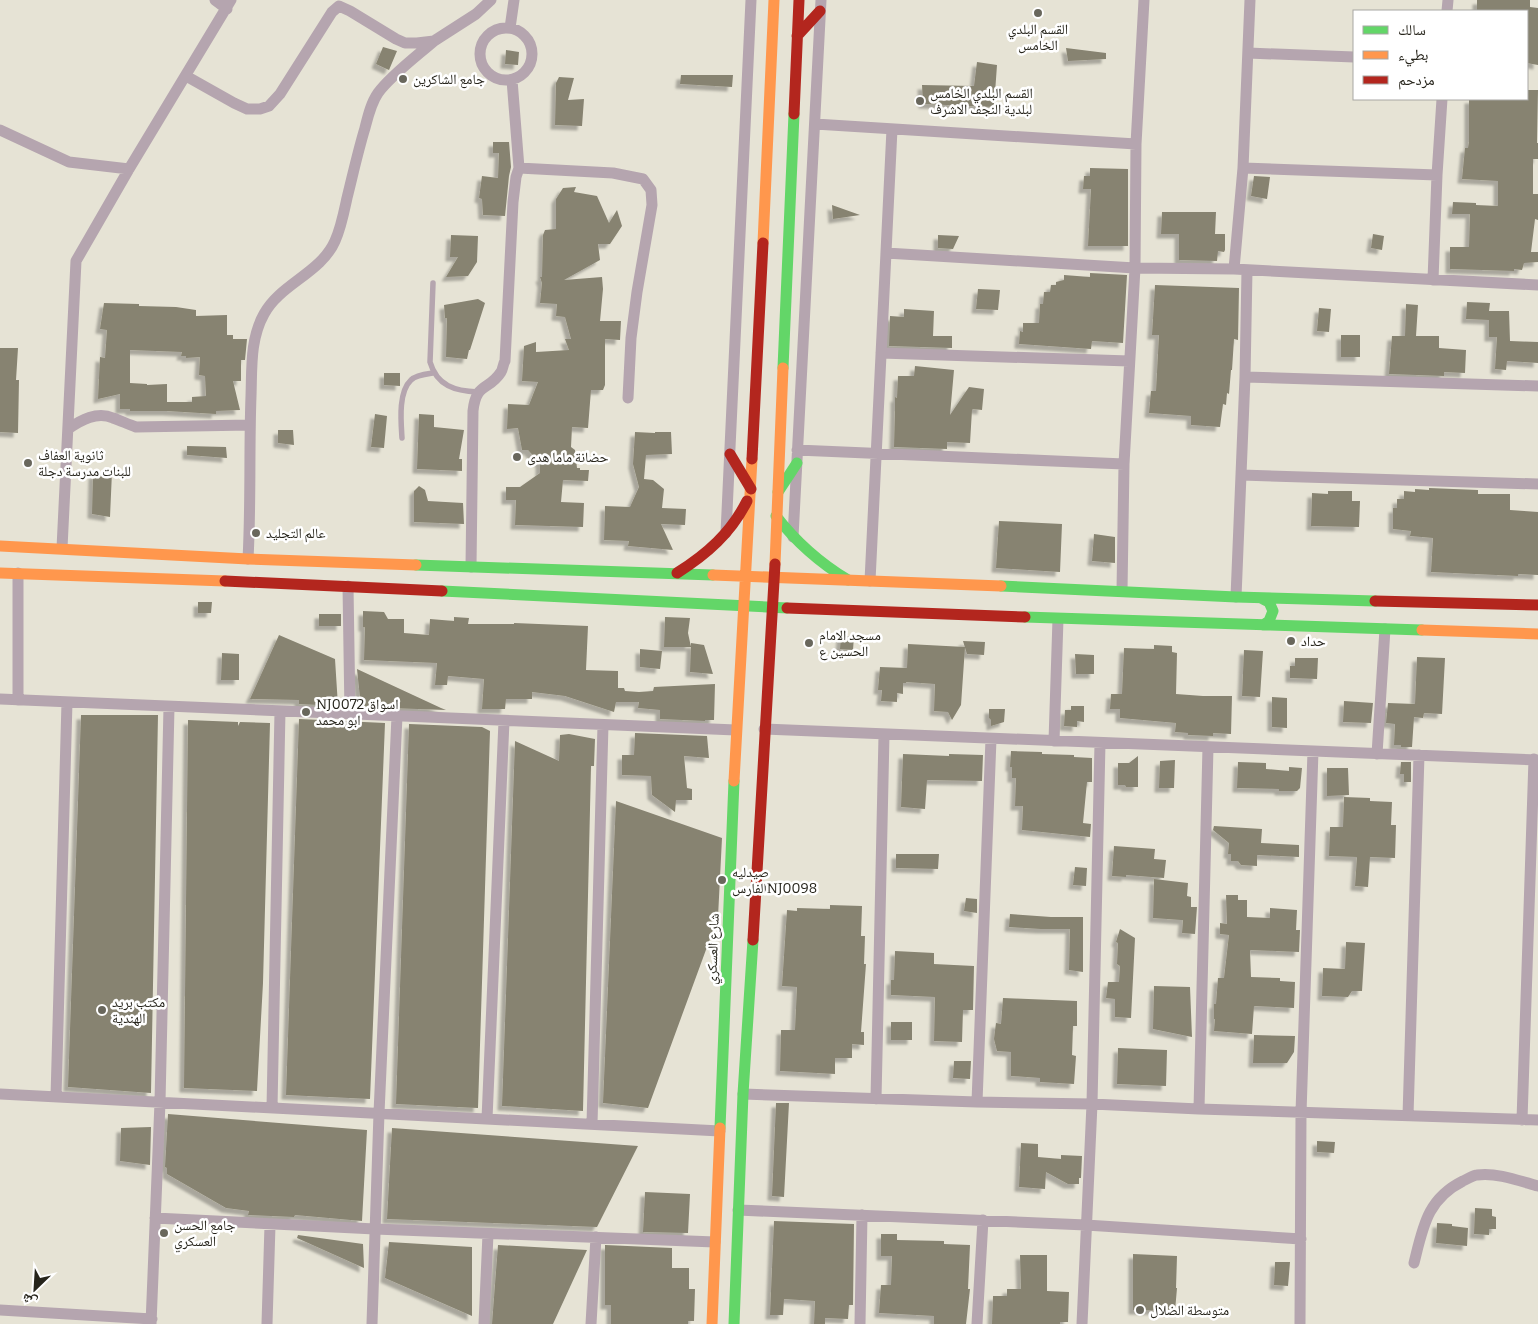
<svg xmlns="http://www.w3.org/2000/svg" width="1538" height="1324" viewBox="0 0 1538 1324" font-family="Bitter,'Noto Naskh Arabic',serif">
<defs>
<filter id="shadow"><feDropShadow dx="-4.5" dy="4.5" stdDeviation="1" flood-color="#0004"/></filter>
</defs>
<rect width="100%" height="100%" fill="#e6e3d5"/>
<path fill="#878371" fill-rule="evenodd" filter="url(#shadow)" d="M1477,0H1530V7L1538,8V65L1527,63V11H1477Z
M383,47L397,51L389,70L376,64Z
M1066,48L1106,53V59L1068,61Z
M506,50L519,52L518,65L505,64Z
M977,62L997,65L994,107L923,104L922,85L974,86Z
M681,75H733L732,87L680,84Z
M559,77L574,78L568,100L584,99L582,126L555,125L556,83Z
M1527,90H1538L1537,143H1538V159H1533V194H1538V220L1535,219L1531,252H1538V262L1524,263L1522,270L1514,269V271L1450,269V247H1469L1470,214H1452L1453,202L1476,203V205L1498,206V181L1462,179L1465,148H1468L1469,142V99H1527Z
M493,142H509L511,167L509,176L505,216L483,215L482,199L479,198L482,176L498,178L499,153H493Z
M1090,168L1128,169V246H1088L1091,189H1083L1084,176H1090Z
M1254,176L1270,177L1267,199L1251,196Z
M576,187L574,192L597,196L609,223L617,210L622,226L610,244H598L600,260L564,280L602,277L603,289L600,321H621L620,340L605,339V385L603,390H591L588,428L572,427L571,447L575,450L577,468H580V470H589L588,481L563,480L561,502L584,503L583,527L515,525L516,500H506V487H520L540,473V463L528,450H522L518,428L507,429L508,404L529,405L538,382L522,381L524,346L536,342V352L569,350L565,339H571L565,317L556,316L557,304L540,303L542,283L540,277H542L543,235L545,230L556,229V199L563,188Z
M832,205L860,215L833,219Z
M1162,212H1216L1215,234H1225V250L1224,252L1218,251L1217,261L1179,260V234H1161Z
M1373,234L1384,236L1382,250L1371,248Z
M451,235L478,236L477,262L468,276L446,277L458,257H450Z
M938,235L959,236L953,249L938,248Z
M1090,273L1127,275L1123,343L1092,341L1091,349L1019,344L1020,331L1023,332V323H1039L1040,304H1043L1044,292H1050L1051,285H1056V282L1064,280V275L1090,277Z
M1155,285L1239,288L1238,340L1234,339L1232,370H1231L1229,394L1227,393L1226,405L1223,404L1220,427L1191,425V416L1149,413L1151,391H1156L1159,335H1152Z
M978,289L1000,290L998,310L976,309Z
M478,299L485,303L470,350H469L467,359L446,357L447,318H445L444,305Z
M1467,302L1490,303L1489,311H1509L1510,341L1538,342V363L1507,361L1506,370L1495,369L1497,337H1489V314V320L1466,319Z
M104,303L139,304V306L176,307L196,310V316L227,315V335H233V339H247L245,360H241V381H233L240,410L216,411V414L167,411H130V409H120V394L98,399L100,357L105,358L107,330L100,329ZM130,350L182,352L181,356H186V358L200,357L199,375L205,376L206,396L192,397V402H167V384L147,385V384L130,383Z
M1406,304L1418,305L1416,336H1439V348L1466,350L1465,373L1444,372V376L1389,374L1392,336H1405Z
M1319,308L1331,309L1329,332L1317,331Z
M904,309L934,311L933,336H952V348L889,346L890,316L904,317Z
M1341,335H1360V357H1341Z
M0,348H18L16,380H19L18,433L0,432Z
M915,366L954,370L950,415L969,387L984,389L982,410L973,409L972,410L970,443L947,442V449L894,447L895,410V397L897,398L898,376H914Z
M384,373H400V386L384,385Z
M375,414L387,416L384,448L371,447Z
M419,414L434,415V427L464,430L459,459H462V471L417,469Z
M278,430H293L294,445L278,443Z
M635,432L655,433V432H671L672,454L646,455L644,479L653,480L664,489L662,508L686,509L685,525L661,524L673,550L628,546L629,541L604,540L605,506L630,507L639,487L633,464Z
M187,446L226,447L227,458L187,455Z
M112,472L110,517L92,514L93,474Z
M419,486L425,490L428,501L463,503L464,524L414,522V491Z
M1429,488L1478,490V494H1510V510L1538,512V575L1518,574V576L1431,572L1433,538L1410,536L1411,531L1393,529V508H1397V499H1404V491L1415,492V489L1429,490Z
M1328,491H1352V501H1360L1359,527L1311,526L1312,493L1328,494Z
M999,521L1062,524L1060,572L996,568Z
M1094,534L1115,537V563L1092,561Z
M198,602H212L211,613H198Z
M363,611L384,612L388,619H404V633L429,635L430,619L454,621V617L469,618L468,624H514V623L588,626L586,670L618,671V688H624L625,691L639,692L653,691L654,687L715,684L714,720H705V721L660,719V710L638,708L639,702H616L614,712L565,696L532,692V699H506L505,709H482L484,679L448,676L447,685H435L437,663L364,660L365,627H363Z
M319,614H341V626H319Z
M665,617L690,618L688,633L691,647H664Z
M279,635L335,659L338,706L299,704V700L250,699Z
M841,636H854L853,650L840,649Z
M963,641L985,642L984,655L967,654Z
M691,643L704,645L713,674L690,672Z
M908,644L965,647L961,705L952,720L948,712L934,711L935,684L906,682V683H903V694L897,693V702L881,701L882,690H878L880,667L907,668Z
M1154,645L1172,646V652L1177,653L1176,694L1203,696H1232L1231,734L1213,733V736L1188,735V733L1175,732L1176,723L1120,718V709H1110L1111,694H1122L1124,648L1154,649Z
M640,649L662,651L660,669L640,667Z
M1244,650L1263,651L1260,697L1242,696Z
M222,653L239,654V680H221Z
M1075,654L1094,655V674H1076Z
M1417,657L1445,658L1442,714L1424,713L1423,718L1414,717L1412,747H1401V745H1394L1395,724L1386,723L1388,703L1415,704Z
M1295,658H1318L1317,679L1290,678V666H1295Z
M357,669L441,708L446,710L361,707Z
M1272,697L1287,698V728L1272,727Z
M1344,701L1373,703L1371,723L1343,722Z
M1071,706H1084V722L1077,721V727L1064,726L1065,710H1071Z
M989,709H1005L1004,722L991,726V720L989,718Z
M81,715H158L151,1093L68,1087Z
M299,719L385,723L370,1099L286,1095Z
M188,720L238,722V726L240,722L270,723L263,983L257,1091L184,1088Z
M409,724L482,727L490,731L478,1108L396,1104Z
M635,733L707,736L709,758L684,756L687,788L692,789V800H676L675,812L652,795L651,776L622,775V755H634Z
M569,734L595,739L594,766H591L583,1111L502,1106L515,741L559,761L560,735Z
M1011,751L1042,752V754L1074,755V757L1092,758V782H1087L1083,823L1091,824L1090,837L1022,830L1023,806H1015L1016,778H1012V767H1010Z
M903,754L949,756V754L983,755L982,781L927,780L925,809L901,807Z
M1138,756V787H1126L1125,785H1118V763H1129Z
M1175,760L1174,788H1159L1160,761Z
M1238,762L1266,763V769L1289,771V767L1302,768L1300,788L1297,791H1279V789L1237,788Z
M1401,762H1411V782H1404V774H1400Z
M1327,768H1348L1349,795L1327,796Z
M1344,797L1370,798V801L1392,802L1391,825H1396L1395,858L1370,857L1368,887L1355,886L1357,857L1329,856L1330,827H1343Z
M616,801L722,838L718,917L648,1108L603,1103Z
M1214,826L1262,829L1261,843L1299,845V857L1257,855V866L1241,865L1238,861H1231V854H1228L1229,843L1213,830Z
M1114,846L1155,849L1154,859L1166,860L1164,878L1126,875V877L1112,876Z
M896,854H939L938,869L896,868Z
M1075,867L1087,868L1086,886L1073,885Z
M1154,879L1188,883L1187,896L1191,897V907H1197L1195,934L1182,933L1183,920H1181L1153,918Z
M1226,895H1238V900H1247V917L1270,918V908L1297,910L1296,930H1300L1299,952L1250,950L1251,977L1280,978V981L1295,982L1294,1008L1254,1006L1252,1034L1214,1031L1215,1019H1214V1004H1216L1218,978H1224L1229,935L1220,934V923L1227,924Z
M966,898L977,899V913L964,911Z
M830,905L862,906L861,936H865L864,964H866L861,1032H864V1045L852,1044V1058H835V1074L780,1071L781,1030H795L797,987L782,986L787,910L797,911V908L830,909Z
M1010,914L1051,917H1083V972L1069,970L1070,929H1041L1009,927Z
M1120,929L1135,938L1131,1018L1115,1017V999L1106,998L1108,982H1119L1120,966L1117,964L1118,943L1116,942Z
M1346,942L1365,943L1362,991H1352L1348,997L1322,996L1323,968L1345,969Z
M895,951L934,953V964L974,966L973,1010H963L962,1042L934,1041L935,997L891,995V980H894Z
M1154,986L1190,987L1192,1037L1153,1029Z
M1003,998L1077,1001V1026H1073L1072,1055L1076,1056L1074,1084L1040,1082V1078L1011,1076V1052L997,1051L994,1039L996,1023L1001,1024Z
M891,1022H912V1040H891Z
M1254,1035L1295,1036L1294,1052L1287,1063H1253Z
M1118,1048L1167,1050L1166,1086L1117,1084Z
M954,1061H971L970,1079L953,1078Z
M776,1103H789L784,1197L772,1196Z
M168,1114L367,1130L362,1221L295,1215L294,1217L248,1215L249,1211L226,1208L167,1174V1168L165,1167Z
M151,1127L150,1165L120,1161L121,1128Z
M392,1128L638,1146L597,1227L387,1219Z
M1317,1141L1335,1142L1334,1153L1317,1152Z
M1021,1143L1038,1144V1157L1061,1159V1155L1082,1156L1081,1178H1079V1184H1068L1046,1172L1045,1189L1019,1187Z
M645,1192L690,1194L688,1233L643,1232Z
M1475,1208L1492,1209V1216L1496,1217V1229H1489V1235L1474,1234Z
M774,1221L854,1224L853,1305H849L848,1319L825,1318V1324H814L815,1301L784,1299L783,1315H770Z
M1437,1223L1452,1224V1226L1468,1228L1467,1246L1436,1243Z
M881,1234H897V1240L944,1241V1244L970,1245L968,1289H970L966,1324H934V1316L879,1313L881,1285H891L892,1256H881Z
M298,1235L363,1244L364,1268L297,1238Z
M389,1242L472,1247V1316L385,1278Z
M498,1245L587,1250L553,1324H492Z
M605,1245L672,1248V1268H689V1289H695L694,1321H688V1324H611V1305H605Z
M1133,1254L1177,1256L1176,1288H1177L1175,1311L1133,1310Z
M1020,1255H1047V1291L1069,1292L1068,1322H1060V1324H992L993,1296H1007V1289H1021Z
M1275,1262H1290L1288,1286L1274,1285Z"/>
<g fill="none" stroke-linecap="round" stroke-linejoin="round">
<path stroke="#b5a5af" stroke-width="5.5" d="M433,283L430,362C437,386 455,391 478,392
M402,438C401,422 398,392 411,380C416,375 426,374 433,373"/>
<path stroke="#b5a5af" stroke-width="11" d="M215,0L227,9
M1447,11L1448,0
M510,28L514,0
M480 54a26 26 0 1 1 52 0a26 26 0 1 1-52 0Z
M1248,53L1354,57
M186,76L234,103L247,109H260L269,106L280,94L332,12L339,6L350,11L396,39L405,43H417L434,41L476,14L491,0
M815,124L1136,144
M0,130L69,162L129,169
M519,168L613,173L643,179L651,190L652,205L637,292L631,338L628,398
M1243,168L1437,175
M886,253L1135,268L1234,269L1538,285
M1234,269L1243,168L1250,0
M1433,280L1437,175L1442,99
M881,353L1129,361
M1245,377L1538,386
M68,429C81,420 97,411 113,418C121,421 128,424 136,427L250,425
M797,450L1124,464
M1241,475L1538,484
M726,533L751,0
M793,537L821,0
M62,548L76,261L129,169L231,0
M248,559C251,505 249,450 251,396C252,368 250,339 264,314C280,284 321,273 335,241C341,228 344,212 347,198C353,174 358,151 365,128C368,116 371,103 378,93C390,76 418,55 434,41
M471,567L473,411C476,382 489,391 501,372C503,369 503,364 505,361L513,202L516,177L519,168L512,80
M870,581L892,129
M348,586L350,714
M1122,591L1124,464L1135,268L1136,144L1144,0
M1236,597L1245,377L1247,270
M0,699L736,730
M18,700V573
M764,729L1538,760
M1054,741L1058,619
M1377,754L1385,629
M0,1094L720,1131
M743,1094L977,1102L1092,1104L1199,1109L1538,1120
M56,1097L67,702
M876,1099L884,735
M977,1102L991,739
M272,1108L280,711
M1199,1109L1208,747
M1408,1116L1419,755
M487,1119L504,721
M1522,1120L1534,759
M592,1124L603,725
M738,1210L1086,1225L1301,1239
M155,1218L375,1229L715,1242
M1414,1263C1423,1227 1427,1199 1463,1181C1468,1179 1473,1175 1477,1175C1496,1172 1520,1181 1538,1186
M0,1310L152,1319
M151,1324L160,1102L169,707
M267,1324L270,1225
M372,1324L379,1113L397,716
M484,1324L488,1234
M591,1324L596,1237
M860,1324L862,1215
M977,1324L983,1220
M1082,1324L1092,1104L1100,743
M1300,1324L1301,1113L1313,751"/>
<path stroke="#63d668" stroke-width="11" d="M783,368L794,114
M778,492L797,463
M776,516C796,542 820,563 848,580
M416,565L713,575
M1001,586L1236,597L1375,601
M442,591L787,608
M1261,598L1269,602L1273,611L1269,621L1263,625
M1025,617L1422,630
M720,1128L734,781
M734,1324L743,1094L753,940"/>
<path stroke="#ff974d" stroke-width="11" d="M763,243L774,0
M0,546L248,559L416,565
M775,564L783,368
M0,573L225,581
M713,575L1001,586
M1422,630L1538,634
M734,781L752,459
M712,1324L720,1128"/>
<path stroke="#b3261e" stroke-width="11" d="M797,36L820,11
M794,114L799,0
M730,454L751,489
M752,459L763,243
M677,573C707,554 731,533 747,501
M225,581L442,591
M1375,601L1538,605
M787,608L1025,617
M753,940L775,564"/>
</g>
<g fill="#69675c" stroke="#fff" stroke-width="2">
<circle cx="1038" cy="13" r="5"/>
<circle cx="403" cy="79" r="5"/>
<circle cx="920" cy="101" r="5"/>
<circle cx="517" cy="457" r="5"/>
<circle cx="28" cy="463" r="5"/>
<circle cx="256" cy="533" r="5"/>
<circle cx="1291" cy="641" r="5"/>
<circle cx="809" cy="643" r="5"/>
<circle cx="306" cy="712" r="5"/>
<circle cx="722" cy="880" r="5"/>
<circle cx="102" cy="1010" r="5"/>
<circle cx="164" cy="1233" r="5"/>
<circle cx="1140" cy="1310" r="5"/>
</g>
<g text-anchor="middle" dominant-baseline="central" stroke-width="5" stroke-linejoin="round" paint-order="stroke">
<g font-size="14" fill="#26241b" stroke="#fff" text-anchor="start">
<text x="1038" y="29" text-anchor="middle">القسم البلدي<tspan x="1038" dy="16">الخامس</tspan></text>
<text x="413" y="79">جامع الشاكرين</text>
<text x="930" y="93">القسم البلدي الخامس<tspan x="930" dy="16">لبلدية النجف الاشرف</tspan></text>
<text x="38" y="455">ثانوية العفاف<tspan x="38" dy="16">للبنات مدرسة دجلة</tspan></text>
<text x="527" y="457">حضانة ماما هدى</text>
<text x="266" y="533">عالم التجليد</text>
<text x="819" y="635">مسجد الامام<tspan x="819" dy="16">الحسين ع</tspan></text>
<text x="1301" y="641">حداد</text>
<text x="316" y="704">NJ0072 اسواق<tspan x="316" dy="16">ابو محمد</tspan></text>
<text x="732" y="872">صيدليه<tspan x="732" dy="16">الفارسNJ0098</tspan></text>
<text x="112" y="1002">مكتب بريد<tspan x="112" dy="16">الهندية</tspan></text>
<text x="174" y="1225">جامع الحسن<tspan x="174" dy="16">العسكري</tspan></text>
<text x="1150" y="1310">متوسطة الضلال</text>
</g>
<g font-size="14" fill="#26241b" stroke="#fff">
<text transform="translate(713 949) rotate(-88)">شارع العسكري</text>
</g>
</g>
<rect x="1353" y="10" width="175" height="90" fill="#ffffff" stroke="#a8a7a4"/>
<rect x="1363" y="26" width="25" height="8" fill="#63d668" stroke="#a8a7a4"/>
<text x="1398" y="35" font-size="15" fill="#26241b">سالك</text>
<rect x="1363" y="51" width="25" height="8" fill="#ff974d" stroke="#a8a7a4"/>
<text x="1398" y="60" font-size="15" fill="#26241b">بطيء</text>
<rect x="1363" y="76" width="25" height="8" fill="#b3261e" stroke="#a8a7a4"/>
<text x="1398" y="85" font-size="15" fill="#26241b">مزدحم</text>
<g transform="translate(35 1289) rotate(205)" stroke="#ffffff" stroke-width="4" paint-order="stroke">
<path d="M0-4L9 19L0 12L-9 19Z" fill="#26241b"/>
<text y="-8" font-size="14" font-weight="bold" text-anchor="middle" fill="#26241b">ش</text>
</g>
</svg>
